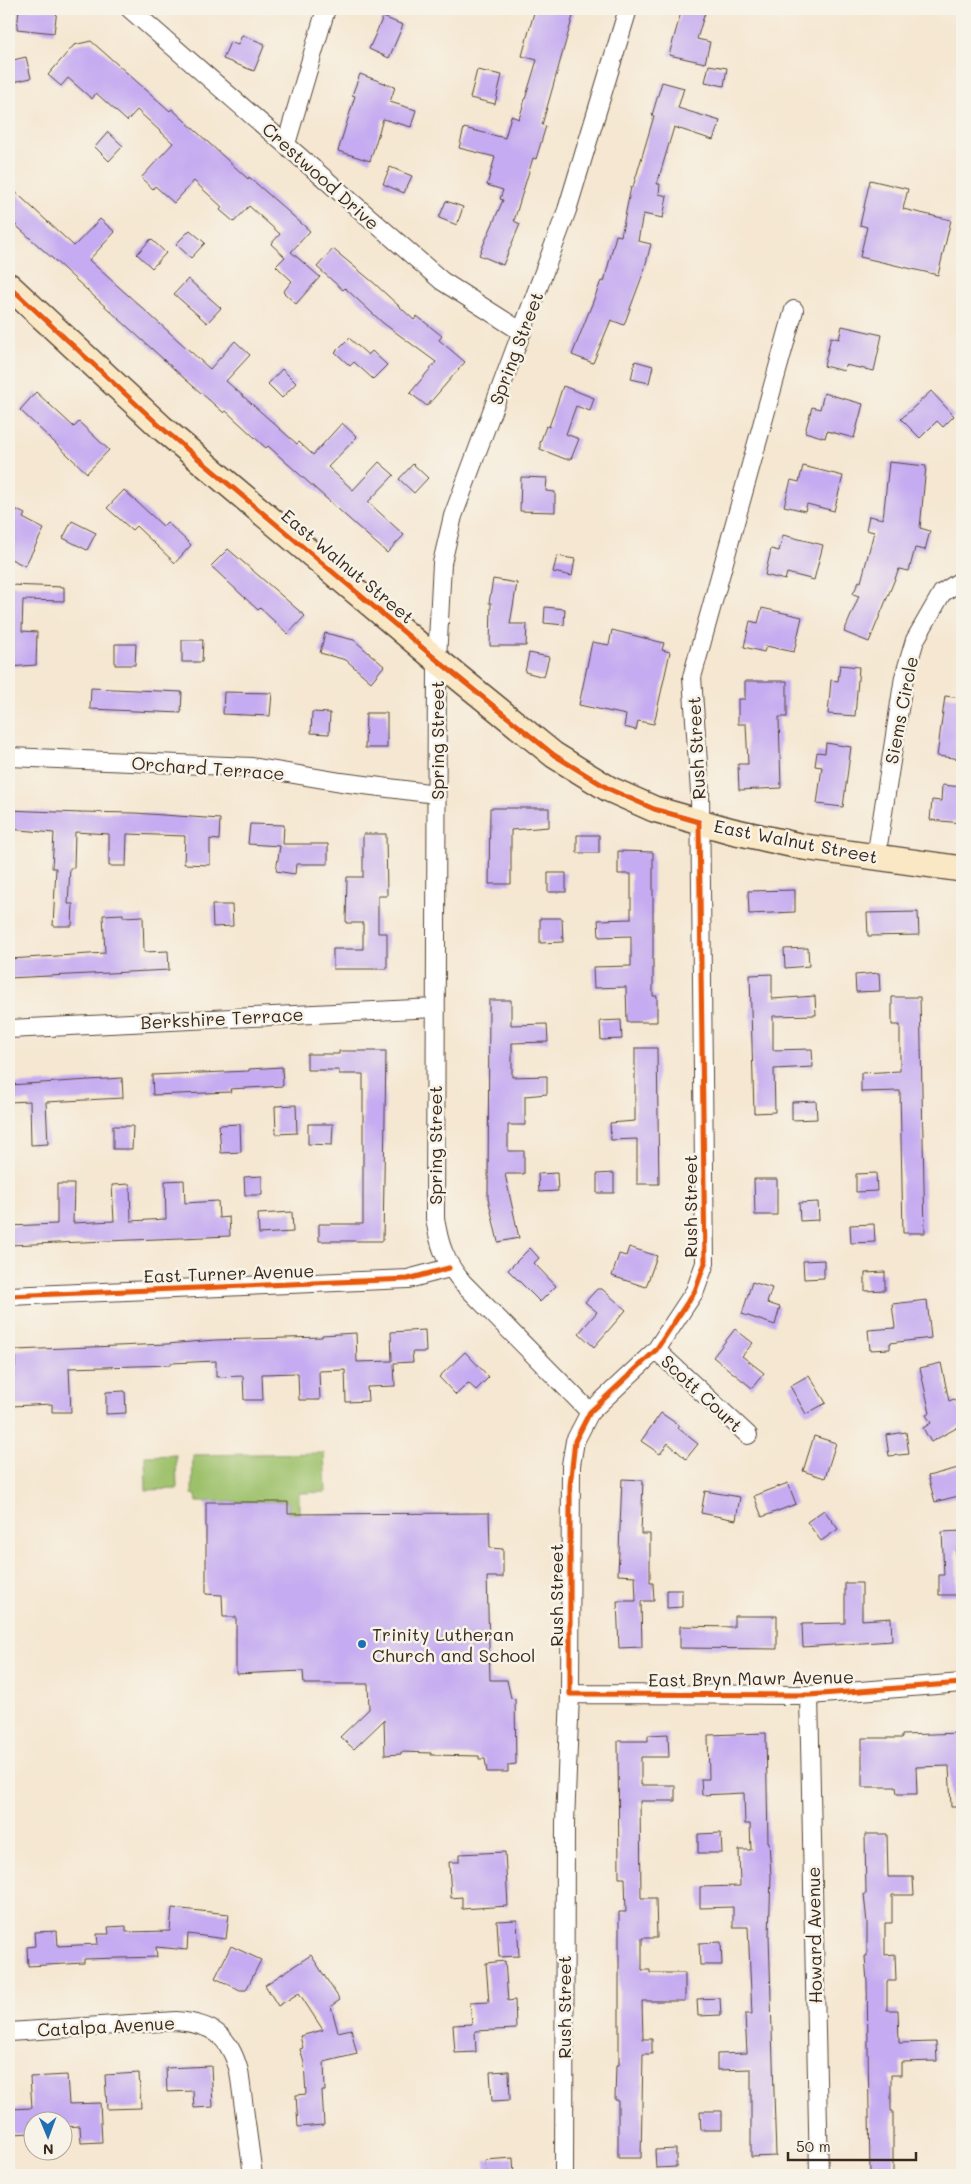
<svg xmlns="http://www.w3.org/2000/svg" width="971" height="2184" viewBox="0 0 971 2184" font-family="Mali,sans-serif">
<rect width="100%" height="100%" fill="#f7f3e8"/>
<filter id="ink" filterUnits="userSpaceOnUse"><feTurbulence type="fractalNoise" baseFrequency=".02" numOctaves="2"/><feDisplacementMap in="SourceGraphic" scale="10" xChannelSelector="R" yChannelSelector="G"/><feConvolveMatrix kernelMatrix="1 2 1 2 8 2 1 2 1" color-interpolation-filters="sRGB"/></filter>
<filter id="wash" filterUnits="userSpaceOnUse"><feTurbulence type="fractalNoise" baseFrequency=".0096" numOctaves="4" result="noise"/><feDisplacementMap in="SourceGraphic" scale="20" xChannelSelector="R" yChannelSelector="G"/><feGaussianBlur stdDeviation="1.12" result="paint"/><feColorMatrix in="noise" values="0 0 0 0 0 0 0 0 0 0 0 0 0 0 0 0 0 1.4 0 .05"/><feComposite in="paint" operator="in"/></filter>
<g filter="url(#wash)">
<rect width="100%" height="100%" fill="#f5e7d1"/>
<path fill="#9dc16b" stroke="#6c7644" d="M324,1453L326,1492L299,1493V1514H288V1502H197L196,1495L192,1494L193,1455Z
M176,1455L177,1489L146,1490L145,1456Z"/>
<g id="blocks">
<path fill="#c5abf1" d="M19,9L57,10L54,33L17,29Z
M535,9H575L542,125L546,126L536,159L533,158L514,221L520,224L503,265L479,255L503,200L500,199L503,190L487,185L495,157L459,148L464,128L505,138L511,116L519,119L537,60L522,56Z
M682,9H706L697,39L710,42L705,63L669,55Z
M383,17L403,25L389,58L369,49Z
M242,35L265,44L254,71L223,59L230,42L238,45Z
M91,41L170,111L172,109L248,179L249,177L310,231L291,252L320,277L296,304L283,292L292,281L276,266L285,257L271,244L280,234L249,206L234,222L220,210L222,207L194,181L174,203L155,186L153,189L141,178L173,143L137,110L127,121L96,93L92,99L68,78L61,86L48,75L74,45Z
M26,57L31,78L9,83V61Z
M709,65L727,68L724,86L705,82Z
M477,70L502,75L495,104L470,98Z
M360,74L395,87L390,102L416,110L411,127L383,119L370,161L338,151L355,96L352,95Z
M662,82L684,88L678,108L720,121L713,140L674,127L657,184H660L659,194L667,196L663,218L643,214L638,241L651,244L644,271L624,325L611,320L593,363L572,355L601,281L604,282L616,235L621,236L631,187H633L654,116L652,115Z
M108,132L123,146L109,161L95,147Z
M390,167L412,176L404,193L383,184Z
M870,180L908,189L903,209L951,220L938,275L860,257L867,227L860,225Z
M9,186L74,246L100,219L115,232L89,260L210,369L235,341L250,355L226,381L297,444L299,442L313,455L342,423L357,437L328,467L353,490L379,462L394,475L368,502L404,535L387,553L268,446L266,448L226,411L224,413L185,379L9,219Z
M446,201L463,207L457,225L439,218Z
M190,230L205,243L191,258L176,244Z
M151,239L166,253L152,268L137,254Z
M333,249L374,283L414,320L417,316L442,336L439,340L465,362L427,406L410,393L436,362L383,323L345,288L343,290L317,267Z
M188,279L221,308L207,323L174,294Z
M842,326L882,335L874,371L845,365L844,371L824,366L831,337L839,339Z
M349,338L368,355L372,351L387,365L373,379L354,362L350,366L335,352Z
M635,361L653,366L649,383L631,379Z
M282,369L296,383L282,398L268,384Z
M563,386L594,398L590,411L576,406L566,434L579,439L571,459H565L540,449V443L546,426L549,427Z
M931,391L954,416L943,427L937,421L920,438L901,419Z
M36,392L74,427L79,422L109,450L87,473L20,410Z
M824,393L863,404L854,438L827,431L825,438L805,432L812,407L820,409Z
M889,462L926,466L920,528L930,531L925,550L915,548L909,571L899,569L869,642L844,632L859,596L853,594L859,581L861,582L874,532L866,530L869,516L883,519Z
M413,464L428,478L414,493L399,479Z
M803,466L843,476L834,511L807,504L805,511L784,506L791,480L799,482Z
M521,477L547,478L546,491L555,492V512L520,511Z
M124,490L163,526L167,522L191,545L175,563L136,526L132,530L107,508Z
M9,506L25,514L23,518L44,529L25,566L9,558Z
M72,521L96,533L87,550L63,538Z
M783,535L823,545L814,580L787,573L785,580L765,575L771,549L779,551Z
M228,549L305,616L288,634L260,608L258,610L211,566Z
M557,556L575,559L572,576L553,572Z
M493,579L517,583L510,624H527L526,646H490L491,603H489Z
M9,585L64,587V601L23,600L22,631L37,632L36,665L9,667Z
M545,607L565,609L564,625L544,623Z
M762,608L802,617L794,652L766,646L764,652L744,647L750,621L758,623Z
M612,630L664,643L662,650L670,652L654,724L638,721L636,730L624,727L626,715L579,705L592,642L609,645Z
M325,633L354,640L384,666L371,682L346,660L320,653Z
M182,640H203L202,662H182Z
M115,644H136L135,665H115Z
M529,653L549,657L544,677L525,672Z
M840,665L859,667L855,716L828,714L831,680L838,681Z
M745,681H787V717H779L781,788L739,790L738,764H748L746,724H738V699H745Z
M91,688L182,692L181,713L90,709Z
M224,692L272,693L270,716L223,714Z
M945,696L962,698V759L937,756Z
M312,712L330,713L329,734L311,733Z
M366,713H387V748H365Z
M826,743L851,747L843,807L817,804L822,767L815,766L817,752L825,753Z
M942,785L962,787V823L930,820L932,800L941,801Z
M490,808H549V827L511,830V884H489Z
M9,810L80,813V812L135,813L220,819L219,840L210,839V865L184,864L185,836L127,834L126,866H109V834L75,832L74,868H70L68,904H73L72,926H53L56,868H52L54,833L9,829Z
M250,824L284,825L283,844H328V864H296L295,874L276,871L280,846L248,844Z
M363,834H386L387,896H378V933H387V969H333V949H363V923H346L347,877H363Z
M577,835H599V853H577Z
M618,851L653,852V996H657V1022H627L626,987L594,988L593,967L631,966V936L599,937L598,920L631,919V874H618Z
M548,873H566V892H548Z
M795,890V912L749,914L748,891Z
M212,905H232L233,926L213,927Z
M918,912L919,935L868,936L867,913Z
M123,914V917L143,916L144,952L168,951L169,970L9,978V959L105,953L103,915Z
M540,918H562L563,942L540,943Z
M808,948L809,966L785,968L784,949Z
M879,973L880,991L856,992L855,975Z
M772,974V999L815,996L816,1015L773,1016V1050L812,1049L813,1067L774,1069L775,1112L754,1113L750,975Z
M892,997H920L925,1233H903L900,1091L861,1092V1073L900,1071V1025H892Z
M489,1000H511V1025L547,1024L548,1042L512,1043V1077L547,1076V1094L525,1096V1125H508V1151H524V1174H505L519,1238L498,1242L488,1198Z
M621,1020L622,1039L601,1040L600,1021Z
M635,1048H657L659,1184H637V1139L611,1140L610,1123L635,1121Z
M339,1051H386L383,1241H319V1224H363V1074H339V1070H307V1054H339Z
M282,1067L283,1086L230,1089L231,1092L153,1095L152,1075L249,1071V1069Z
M122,1078L123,1098L46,1102L48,1144L31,1145L30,1101L9,1102V1085Z
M816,1101L817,1119L792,1120V1102Z
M296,1105L297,1133L276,1134L275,1106Z
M240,1124L241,1152L221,1153L219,1125Z
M308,1124H333L332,1145L308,1144Z
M113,1126H133L132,1149H113Z
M557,1173L558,1191L539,1192L538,1174Z
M614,1173V1193H597V1174Z
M876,1173L877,1191L856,1192V1174Z
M262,1176V1195H245L244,1177Z
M754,1179H777V1215H755Z
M184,1180L185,1203L218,1201L219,1218L229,1217L230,1236L9,1245V1226L57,1224V1184H74L73,1223L114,1221L112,1185L130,1184L131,1221L166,1219L165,1181Z
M818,1202L819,1220L800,1221L799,1203Z
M292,1212L293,1232L259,1234L258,1214Z
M874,1224L875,1242L851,1243L850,1225Z
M629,1247L657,1256L646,1287L612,1276L619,1254L626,1256Z
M530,1248L539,1258L534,1263L556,1286L540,1302L508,1270Z
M824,1260V1278L804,1279L803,1261Z
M885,1272V1290L865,1291V1273Z
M752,1282L772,1288L767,1303L780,1307L775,1325L742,1314Z
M597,1289H602L626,1310L594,1347L579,1333L597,1312L585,1302Z
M927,1300L931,1338L890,1343V1349L870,1350L868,1330L895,1328L892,1304Z
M735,1329L753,1343L742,1356L764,1373L752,1388L713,1357Z
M425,1330L426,1352H412L413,1362L394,1363L395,1386L367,1387L368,1401L346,1402L345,1370L319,1371L320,1400H299L298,1373L262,1374L263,1400H244L243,1376L216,1377V1361L171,1363V1365L69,1368L71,1412H52V1404L12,1406L11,1367H15V1350L167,1344L215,1340L322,1337V1335L356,1333L357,1362L392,1361L391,1332Z
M465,1352L489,1377L476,1390L468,1383L456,1395L439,1377Z
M941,1363L949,1401L954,1399L962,1414V1425L931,1442L923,1428L931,1423L926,1415L930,1413L920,1368Z
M809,1375L826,1403L806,1414L790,1386Z
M125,1391L126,1413L106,1414V1392Z
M661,1413L680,1426L678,1428L698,1444L686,1459L668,1443L660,1454L641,1441Z
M906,1432L909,1454L889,1456L886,1435Z
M814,1436L836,1443L825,1478L803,1471Z
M962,1467V1495L935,1502L928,1476Z
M622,1479L643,1480L641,1534H650V1583H653L654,1601H641L642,1647L619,1648L617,1601H636L635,1576L618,1575Z
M788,1483L796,1504L762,1517L754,1496Z
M705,1491L740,1497L736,1520L701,1513Z
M206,1502H288V1514L489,1513L490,1548L503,1549V1577H487L490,1680H507L511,1698L515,1699L516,1764L508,1765V1772H487L485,1759H479V1756L431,1755V1753L401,1752V1754L385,1755L384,1720L354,1749L340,1737L369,1709L368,1684H304L303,1671L236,1674V1617H223L222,1595L206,1594Z
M824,1510L838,1529L821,1541L807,1522Z
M962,1531V1550H956L957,1595H939V1575H944L942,1532Z
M845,1583H862V1620L891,1618L892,1641L803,1647L802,1624L845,1623Z
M667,1590H682V1607L667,1608Z
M734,1616H777V1649L680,1648V1626L734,1627Z
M766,1733L768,1842H769L771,1876L769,1935L776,2156L751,2157V2069L717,2070V2054L747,2053L745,2014H752L748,1927H733V1907L700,1908V1887L740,1886L739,1850H751L750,1824H745L744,1793L702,1795L701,1779H709L708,1735Z
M962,1733V1807H951L949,1766L916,1767L917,1794H897L896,1787H862V1738H902V1735Z
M668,1734L669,1757H641V1785H675V1801H640L641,1898H656L657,1938H642V1970H650V1973H685V2001H642L643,2039H652V2054H643L641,2158H618V2100H615L616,2065H619V1912H626L625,1878H619L618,1741H648V1735Z
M721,1833L722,1853H698V1834Z
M865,1834H887L888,1877H913L914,1895H892V1923H885V1955L895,1954L896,1981H887V2010H898L899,2043L936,2042L937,2061L901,2062V2075H891V2111H893V2175H870L867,1982L865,1956H867V1923L864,1894H866Z
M505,1852L508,1906L462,1909V1897L451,1898L449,1862H459V1854Z
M172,1908L229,1914L226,1939L188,1934L187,1950L156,1947L157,1957L84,1959V1963L28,1966L27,1947L35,1946L34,1932L57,1931L58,1946L98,1944L97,1934H109L108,1927L126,1926V1932L170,1931Z
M517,1920L519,1956L499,1957L497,1921Z
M721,1942L722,1965H700L699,1943Z
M231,1946L261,1960L246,1990H240L215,1978Z
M311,1955L340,2000L331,2006L338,2032L351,2029L357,2054L324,2062L325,2091H322L324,2125L298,2127L296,2095L306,2094L304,2063L300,2049L303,2048L300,2036L323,2030L299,1993L278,2006L265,1985Z
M505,1961L508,2001L515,2000L516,2029L475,2031L476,2052L455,2053L453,2025L472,2024L470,2003L489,2002L486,1963Z
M720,1998L721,2015L698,2016L697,1999Z
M211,2066L213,2107L194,2108L193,2091L167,2092L166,2068Z
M509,2071L510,2100L492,2101L490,2072Z
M139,2073L141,2108L107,2109L105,2075Z
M67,2075L69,2104L100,2103L102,2142L81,2143L80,2126L62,2127V2122H30L31,2133L13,2134L11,2109L32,2108L30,2077Z
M700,2111H722V2130H701Z
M676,2149V2167L656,2168L655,2150Z
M513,2158L514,2175H486L485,2160Z"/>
</g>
</g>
<g filter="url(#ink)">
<use href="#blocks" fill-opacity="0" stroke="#574639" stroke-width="1"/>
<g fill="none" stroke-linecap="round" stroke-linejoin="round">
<defs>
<path id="street" d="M130,9L442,281L522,332
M286,144L326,9
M9,757L252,767L341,782L436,794
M876,858L904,677L915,640L942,593L962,580
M9,1029L435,1008
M9,1296L408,1279L449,1268
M656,1350L748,1435
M590,1412L463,1283C445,1262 439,1245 435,1218L437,660L442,563L453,516L567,210L628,9
M570,1694L809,1695L962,1683
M809,1695L819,2175
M9,2032L176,2021C213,2024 229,2035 239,2071L253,2175
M564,2175L565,1823L570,1694L571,1465L575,1441L590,1412L656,1350L695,1291L705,1263L700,792L692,677L794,310"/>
<path id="secondary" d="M9,286L162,428L437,660L554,755L609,789L654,809L732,831L804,847L962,869"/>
</defs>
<use href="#street" stroke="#574639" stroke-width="20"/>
<use href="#secondary" stroke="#574639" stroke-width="28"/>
<use href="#street" stroke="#fff" stroke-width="18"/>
<use href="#secondary" stroke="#fae7c3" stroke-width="25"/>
<defs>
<path id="cycleway" d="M9,286L162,428L437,660L554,755L609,789L654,809L699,822L705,1263L695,1291L656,1350L590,1412L575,1441L570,1486V1694L809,1695L962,1683
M9,1296L408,1279L449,1268"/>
</defs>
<use href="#cycleway" stroke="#f7f3e8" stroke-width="8"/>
<use href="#cycleway" stroke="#e8590c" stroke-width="5"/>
</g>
</g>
<circle fill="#1f6fb2" stroke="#f7f3e8" stroke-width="2" cx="362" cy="1644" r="5"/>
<g text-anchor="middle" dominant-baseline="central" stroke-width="5" stroke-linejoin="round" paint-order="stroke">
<g font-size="18" fill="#3b2a1e" stroke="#f7f3e8">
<text transform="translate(321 176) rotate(42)">Crestwood Drive</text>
<text transform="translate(516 348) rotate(-69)">Spring Street</text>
<text transform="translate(348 566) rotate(40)">East Walnut Street</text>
<text transform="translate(901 710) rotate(-79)">Siems Circle</text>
<text transform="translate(437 740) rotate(-90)">Spring Street</text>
<text transform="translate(696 748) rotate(-93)">Rush Street</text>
<text transform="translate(208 768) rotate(4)">Orchard Terrace</text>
<text transform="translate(796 841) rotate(11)">East Walnut Street</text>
<text transform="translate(222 1018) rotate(-3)">Berkshire Terrace</text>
<text transform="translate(435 1145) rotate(-90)">Spring Street</text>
<text transform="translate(690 1206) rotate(-90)">Rush Street</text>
<text transform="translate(229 1273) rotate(-2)">East Turner Avenue</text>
<text transform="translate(702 1393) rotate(43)">Scott Court</text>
<text transform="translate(556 1595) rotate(-90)">Rush Street</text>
<text transform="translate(751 1678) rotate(-1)">East Bryn Mawr Avenue</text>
<text transform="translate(814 1935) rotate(-91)">Howard Avenue</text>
<text transform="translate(564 2007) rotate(-90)">Rush Street</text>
<text transform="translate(106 2026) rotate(-3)">Catalpa Avenue</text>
</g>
<g font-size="18" fill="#3b2a1e" stroke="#f7f3e8" text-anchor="start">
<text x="372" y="1634">Trinity Lutheran<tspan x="372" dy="21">Church and School</tspan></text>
</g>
</g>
<rect width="971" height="2184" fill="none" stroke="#f7f3e8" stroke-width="30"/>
<g transform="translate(48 2136) rotate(179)"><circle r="24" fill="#f7f3e8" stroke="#aca397"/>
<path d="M0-4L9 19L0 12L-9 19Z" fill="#1f6fb2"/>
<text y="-8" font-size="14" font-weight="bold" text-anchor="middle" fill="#3b2a1e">N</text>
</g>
<path d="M788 2152v8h128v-8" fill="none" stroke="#3b2a1e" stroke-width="2.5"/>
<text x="796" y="2152" font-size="15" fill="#3b2a1e" stroke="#f7f3e8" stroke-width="4" paint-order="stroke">50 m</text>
</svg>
